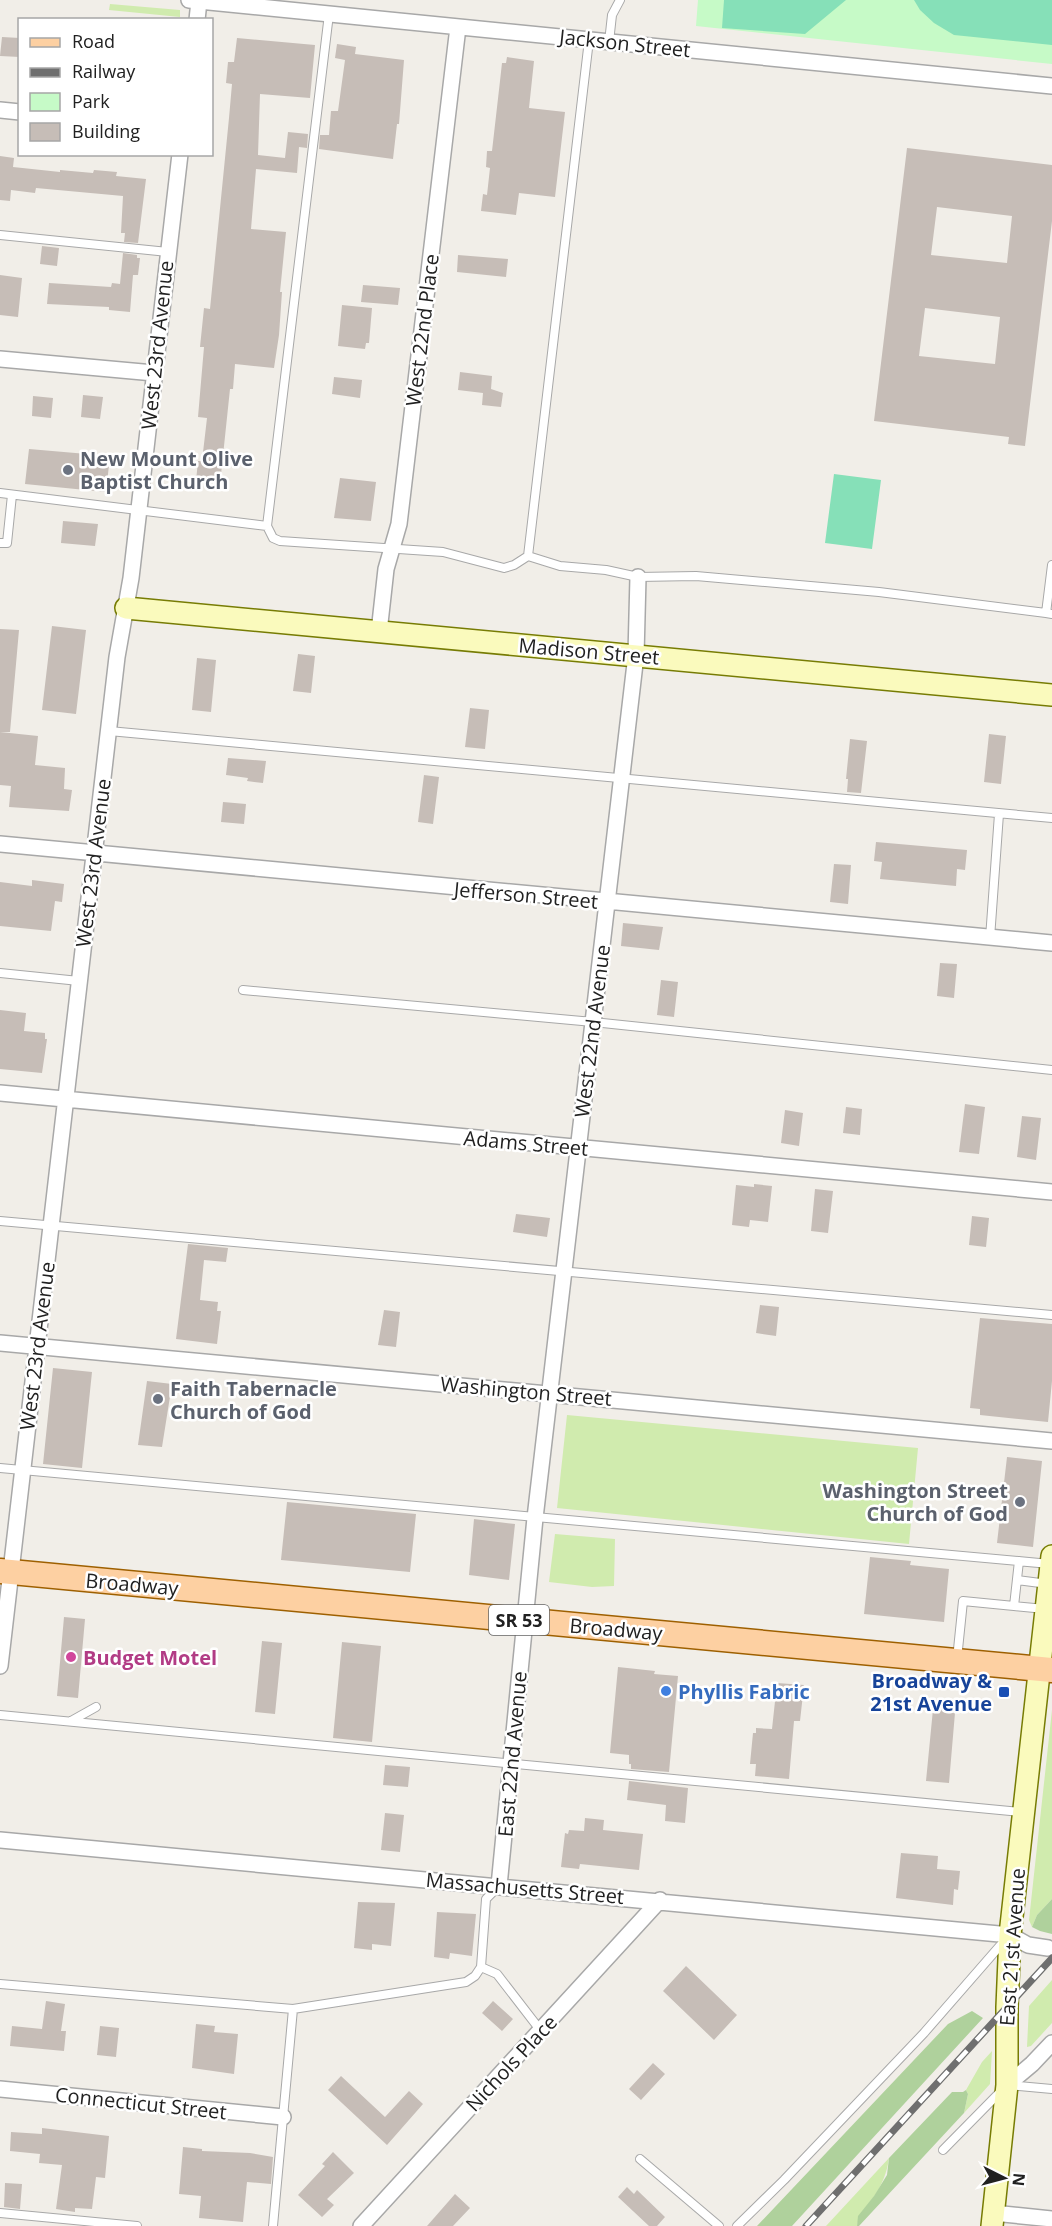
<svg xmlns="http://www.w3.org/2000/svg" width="1052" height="2226" viewBox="0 0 1052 2226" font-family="'Open Sans',sans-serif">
<rect width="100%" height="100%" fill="#f1eee8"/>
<path fill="#d0ebae" d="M110,4L180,10V17L109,10Z
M567,1415L918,1448L909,1544L557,1508Z
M555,1534L615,1539L614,1586L592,1587L549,1582Z
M1052,1710V1899L1037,1915L1032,1927L1029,1920Z
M1052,1980V2023L1031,2046L1027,2047L1029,2006Z
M992,2051L990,2084L964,2113L968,2094L966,2090L982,2062Z
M889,2158C887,2173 882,2185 873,2198C866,2208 859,2214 857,2226H826Z"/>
<path fill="#afd19c" d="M1052,1899V1934L1040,1931L1032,1927L1037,1915Z
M972,2011L983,2018L792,2226H757L948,2024Z
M966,2090L968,2094L964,2113L859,2226H857L858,2216L874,2196L887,2175L889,2158L952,2092H963Z"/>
<path fill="#c6fac7" d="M698,0H1052V64L696,26Z"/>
<path fill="#86e0b8" d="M724,0H846L805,34L722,28Z
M914,0H1052V45L954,35L934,23L920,10Z
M834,474L881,480L872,549L825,543Z"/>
<path fill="#c6bdb7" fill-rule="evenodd" d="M2,37L20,38V57L0,56Z
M237,38L315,45L310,98L260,94L258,155L285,158L288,132L308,134L307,148L299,147L297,173L256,169L251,229L286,232L280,292H282L279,335L274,368L235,364L233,389H230L220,484L196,481L198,461H202L207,418L198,417L204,347H200L204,308L210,309L229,118L232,84L226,83L228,62H234Z
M337,44L356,47L355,54L404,60L399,124H397L393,159L319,149L320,135H329L331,111H338L345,60L335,58Z
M507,57L534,61L529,108L565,112L555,197L519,193L516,215L481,211L483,194L487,195L490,168L486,167L487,151H492L500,81L502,63H506Z
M907,148L1052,165V221L1025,446L1008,444L1009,437L874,421ZM937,207L1012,216L1007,263L931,255ZM925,308L1000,317L995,364L919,356Z
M0,156L14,158L13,167L60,172V170L93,173L94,170L117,172L116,176L146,179L138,243L124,242L125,233H121L123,196L36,188L35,193L11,190L10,201L0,200Z
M42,246L59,248L57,266L40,264Z
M123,253L137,255V258H140L138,275H133L130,312L109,310V307L47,304L49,283L111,287L112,283L120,284Z
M458,255L508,259L506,277L457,272Z
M0,275L22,278L18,317L0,315Z
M363,285L400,288L398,305L361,302Z
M342,305L372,308L369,343H366L365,349L338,346Z
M460,372L492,376L491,389L503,393L501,407L482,405L483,393L458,390Z
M334,377L362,380L360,398L332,394Z
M83,395L103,397L100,419L81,417Z
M33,396L53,398L51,418L32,416Z
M29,449L110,456L106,492L25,484Z
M340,478L376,482L371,521L334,518Z
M63,521L98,524L95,546L61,543Z
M52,626L86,630L76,714L42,710Z
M0,629L19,630L10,732H0Z
M298,654L315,656L311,693L293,691Z
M197,658L216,660L211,712L192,710Z
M470,708L489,710L485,749L465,747Z
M0,732L38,736L35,765L65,768L64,789L72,790L69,811L9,807L11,786L0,785Z
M989,734L1006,736L1001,784L984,782Z
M850,739L867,741L861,793L847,792L848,779H846Z
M228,758L266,761L263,783L247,781L248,778L226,775Z
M424,775L439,777L433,824L418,822Z
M223,802L246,804L244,824L221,822Z
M876,842L967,850L965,870L957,869L956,886L880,879L882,862L874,861Z
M834,864L851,865L848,904L830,902Z
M32,880L64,884L62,902L55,901L51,931L0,926V882L32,886Z
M623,923L663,927L659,950L621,946Z
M940,963L957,964L954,998L937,996Z
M661,980L678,982L674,1017L657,1015Z
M0,1010L26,1013L24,1031L45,1033V1039H47L42,1073L0,1069Z
M965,1104L985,1107L979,1154L959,1152Z
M846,1107L862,1109L860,1135L843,1133Z
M785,1110L803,1113L799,1146L781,1143Z
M1022,1116L1041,1118L1036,1160L1017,1157Z
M754,1184L772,1186L768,1222L750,1220L749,1227L732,1225L736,1185L754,1187Z
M815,1189L833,1191L828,1233L811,1231Z
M516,1214L550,1218L547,1237L513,1232Z
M972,1216L989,1218L986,1247L969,1245Z
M188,1244L228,1248L226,1262L204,1260L200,1300L218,1302L217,1311H221L217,1344L176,1339Z
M760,1305L779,1307L776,1336L756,1333Z
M384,1310L400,1312L396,1347L378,1345Z
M980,1318L1052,1324V1381L1048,1422L980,1415V1409L970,1408Z
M53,1368L92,1372L82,1468L43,1464Z
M147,1381L172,1384L162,1447L138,1445Z
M1007,1457L1042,1461L1033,1547L997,1543Z
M287,1502L416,1514L410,1572L281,1560Z
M474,1519L515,1524L509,1580L469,1575Z
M870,1557L911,1561L910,1565L949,1569L944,1622L864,1614Z
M64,1617L85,1619L78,1698L57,1696Z
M262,1641L282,1643L275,1714L255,1712Z
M342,1642L381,1646L372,1742L333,1738Z
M618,1667L655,1671L654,1674L678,1676L669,1772L631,1769V1764H629V1755L610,1753Z
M777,1683L804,1685L800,1721H794L789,1779L755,1776L756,1764H750L753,1733H756V1728L772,1729Z
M934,1699L956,1701L949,1783L926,1781Z
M385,1765L410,1767L408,1787L383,1785Z
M629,1781L688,1788L685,1823L665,1821L666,1805L627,1800Z
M385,1813L404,1815L400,1852L381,1850Z
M585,1818L604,1820L603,1830L643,1834L639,1870L580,1864L579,1869L561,1867L565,1833L568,1834L569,1830L584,1831Z
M901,1853L938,1856L937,1869L960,1871L958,1890L954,1889L953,1905L896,1898Z
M358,1902L395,1903L391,1946L372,1944V1950L354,1948Z
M437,1912L476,1914L472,1956L450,1953L449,1959L434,1957Z
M686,1966L737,2015L714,2040L663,1991Z
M46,2001L65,2004L61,2031H66L64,2051L10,2046L12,2026L42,2029Z
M493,2001L513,2019L502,2031L482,2013Z
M196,2024L215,2026L214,2032L238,2034L234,2074L192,2068Z
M100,2026L119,2028L116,2057L97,2055Z
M653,2063L665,2074L641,2100L629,2089Z
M341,2076L385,2117L409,2091L423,2104L387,2145L328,2090Z
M42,2128L109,2136L105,2178L96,2177L92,2209L75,2208V2212L56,2209L62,2165L39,2163L40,2154L10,2151L11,2132L42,2134Z
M183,2147L202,2149V2151L250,2153L273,2157L271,2184L247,2182L243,2222L199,2218L201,2196L179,2194Z
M333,2152L354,2173L327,2199L334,2205L322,2217L298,2195L325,2166L322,2164Z
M5,2183L22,2184L20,2209L4,2207Z
M627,2187L634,2194L637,2190L665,2217L657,2226H649L618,2197Z
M455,2194L470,2208L453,2226H427Z"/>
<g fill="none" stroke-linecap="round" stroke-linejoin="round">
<defs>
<path id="lane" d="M329,14L267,526L273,538L280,541L443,552L504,568L514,565L528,556L560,566L606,570L638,577L696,576L879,592L1046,613
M609,42L612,15L620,0
M0,235L168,252
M0,493L267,526
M0,543H7L12,495
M528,556L589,40
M1052,565L1046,613L1052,614
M109,731L1052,818
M990,938L999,814
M0,973L79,981
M243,990L593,1022L1052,1070
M0,1221L1052,1315
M0,1468L1050,1564
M1017,1580L1048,1584
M1014,1606L1045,1609
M957,1659L963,1601L1014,1606L1019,1561
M0,1715L1021,1812
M71,1721L96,1707
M481,1967L497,1974L541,2031
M0,1984L293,2009L466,1982L475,1976L481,1967L486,1899L498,1887
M943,2150L1007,2085L1052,2089
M640,2159L719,2226
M0,2213L137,2226
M273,2226L293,2009
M737,2226L784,2180L924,2033L1005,1940"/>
<path id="street" d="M189,0L1052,86
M197,20L199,1
M0,110L20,112
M0,359L154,373
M379,632L386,569L399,524L458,27
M0,844L1052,943
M0,1093L1052,1192
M0,1343L1052,1441
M0,1666L117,657L131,578L180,154
M0,1840L1010,1935L1028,1945L1048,1948
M499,1886L535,1518L636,655L638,577
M1007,2085L1032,2064L1052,2043
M0,2089L283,2117
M993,2213L1052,2219
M361,2226L660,1900"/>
<path id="secondary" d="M126,608L1052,695
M992,2226L1007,2085V2007L1010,1935L1052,1556"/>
<path id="primary" d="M0,1571L1052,1670"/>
</defs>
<use href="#lane" stroke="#a8a8a8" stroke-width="10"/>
<use href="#street" stroke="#a8a8a8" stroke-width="18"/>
<use href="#secondary" stroke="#777c04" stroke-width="24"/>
<use href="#primary" stroke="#9e6000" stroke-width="27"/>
<use href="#lane" stroke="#fff" stroke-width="8"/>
<use href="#street" stroke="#fff" stroke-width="15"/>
<use href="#secondary" stroke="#fafabd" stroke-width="21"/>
<use href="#primary" stroke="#fdd0a2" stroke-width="24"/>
<defs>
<path id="rail" d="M806,2226L1052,1958"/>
</defs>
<use href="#rail" stroke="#6f6f6f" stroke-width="7"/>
<use href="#rail" stroke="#fff" stroke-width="4.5" stroke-dasharray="14" stroke-linecap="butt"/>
</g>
<g fill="#6b7280" stroke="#fff" stroke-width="2">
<circle cx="68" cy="470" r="6"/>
<circle cx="158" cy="1399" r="6"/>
<circle cx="1020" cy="1502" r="6"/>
</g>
<circle fill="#d1479c" stroke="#fff" stroke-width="2" cx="71" cy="1657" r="6"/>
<circle fill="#3f7fe0" stroke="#fff" stroke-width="2" cx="666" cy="1691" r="6"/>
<rect fill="#1a4fb4" stroke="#fff" stroke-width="2" x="998" y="1686" width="12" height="12" rx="3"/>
<g text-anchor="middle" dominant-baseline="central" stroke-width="5" stroke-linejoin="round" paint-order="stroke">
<rect fill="#fff" stroke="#646464" stroke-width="1.5" x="489" y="1605" width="60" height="30" rx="4.5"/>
<g font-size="18" font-weight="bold" fill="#212121">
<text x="519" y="1620">SR 53</text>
</g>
<g font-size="20" fill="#212121" stroke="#fff">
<text transform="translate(625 43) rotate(6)">Jackson Street</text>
<text transform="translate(422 330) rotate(-83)">West 22nd Place</text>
<text transform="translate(157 345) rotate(-84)">West 23rd Avenue</text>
<text transform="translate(589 651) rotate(5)">Madison Street</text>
<text transform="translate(93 863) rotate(-83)">West 23rd Avenue</text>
<text transform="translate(526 895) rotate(5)">Jefferson Street</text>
<text transform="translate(592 1031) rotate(-83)">West 22nd Avenue</text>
<text transform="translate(526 1143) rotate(5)">Adams Street</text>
<text transform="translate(37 1346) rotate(-83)">West 23rd Avenue</text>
<text transform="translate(526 1391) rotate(5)">Washington Street</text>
<text transform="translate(132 1584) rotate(5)">Broadway</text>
<text transform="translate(616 1629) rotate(5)">Broadway</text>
<text transform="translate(512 1754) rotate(-85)">East 22nd Avenue</text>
<text transform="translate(525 1888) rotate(5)">Massachusetts Street</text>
<text transform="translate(1012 1947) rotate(-86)">East 21st Avenue</text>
<text transform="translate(511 2063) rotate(-47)">Nichols Place</text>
<text transform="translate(141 2103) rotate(6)">Connecticut Street</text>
</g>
<g font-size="20" font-weight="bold" fill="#5b616d" stroke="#fff" text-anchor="start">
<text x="80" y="458">New Mount Olive<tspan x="80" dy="23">Baptist Church</tspan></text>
<text x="170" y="1388">Faith Tabernacle<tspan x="170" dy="23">Church of God</tspan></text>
<text x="1008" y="1490" text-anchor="end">Washington Street<tspan x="1008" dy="23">Church of God</tspan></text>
</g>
<g font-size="20" font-weight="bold" fill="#b23c85" stroke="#fff" text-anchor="start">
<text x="83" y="1657">Budget Motel</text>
</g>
<g font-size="20" font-weight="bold" fill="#164399" stroke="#fff" text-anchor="end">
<text x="992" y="1680">Broadway &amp;<tspan x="992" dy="23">21st Avenue</tspan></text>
</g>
<g font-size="20" font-weight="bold" fill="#366cbe" stroke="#fff" text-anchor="start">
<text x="678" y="1691">Phyllis Fabric</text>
</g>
</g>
<rect x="18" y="18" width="195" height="138" fill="#ffffff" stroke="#a6a6a6" stroke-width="1.5"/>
<rect x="30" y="38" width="30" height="9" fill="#fdd0a2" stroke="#a6a6a6" stroke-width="1.5"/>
<text x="72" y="48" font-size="18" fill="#212121">Road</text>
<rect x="30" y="68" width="30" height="9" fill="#6f6f6f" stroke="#a6a6a6" stroke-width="1.5"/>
<text x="72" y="78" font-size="18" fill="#212121">Railway</text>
<rect x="30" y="93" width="30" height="18" fill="#c6fac7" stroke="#a6a6a6" stroke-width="1.5"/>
<text x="72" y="108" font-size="18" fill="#212121">Park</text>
<rect x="30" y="123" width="30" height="18" fill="#c6bdb7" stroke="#a6a6a6" stroke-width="1.5"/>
<text x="72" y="138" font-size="18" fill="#212121">Building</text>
<g transform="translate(1004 2178) rotate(96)" stroke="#ffffff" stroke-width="4.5" paint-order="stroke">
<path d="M0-4.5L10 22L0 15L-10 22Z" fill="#212121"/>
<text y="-9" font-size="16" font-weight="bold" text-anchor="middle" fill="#212121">N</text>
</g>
</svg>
